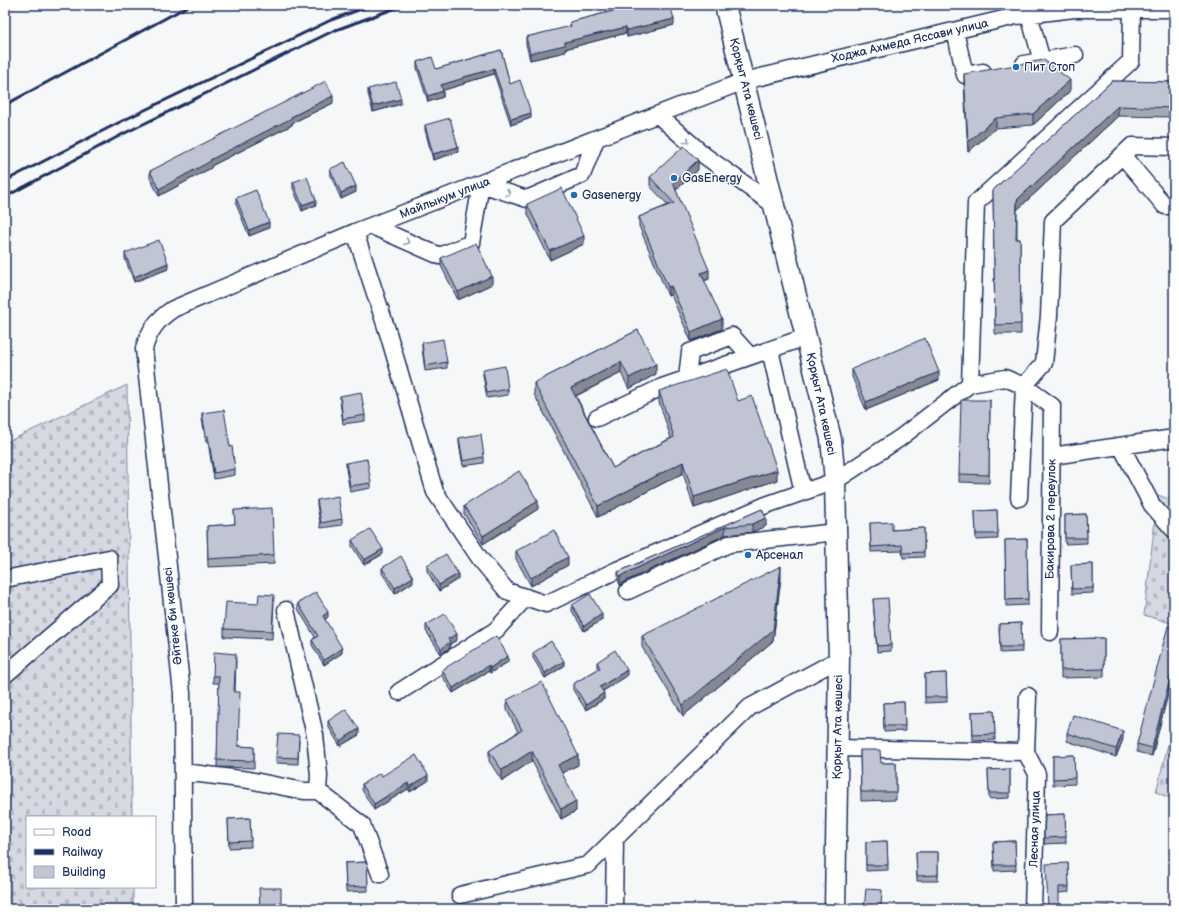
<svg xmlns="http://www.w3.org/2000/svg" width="1179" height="914" viewBox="0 0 1179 914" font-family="'Balsamiq Sans',sans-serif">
<defs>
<pattern id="cemetery-stones" width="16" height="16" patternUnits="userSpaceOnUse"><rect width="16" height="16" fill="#d6d9e2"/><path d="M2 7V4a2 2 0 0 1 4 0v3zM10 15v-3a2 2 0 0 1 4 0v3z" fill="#b7bbc4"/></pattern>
</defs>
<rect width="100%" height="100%" fill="#f6f7f9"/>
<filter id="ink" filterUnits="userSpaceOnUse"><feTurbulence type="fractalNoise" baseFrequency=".025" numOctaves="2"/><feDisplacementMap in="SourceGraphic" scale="8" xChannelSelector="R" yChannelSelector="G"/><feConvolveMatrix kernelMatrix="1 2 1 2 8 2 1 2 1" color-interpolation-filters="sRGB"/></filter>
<g filter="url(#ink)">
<path fill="url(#cemetery-stones)" stroke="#7884a0" d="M127,385L132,817H27V887H133V909H5V443Z
M1158,495L1174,501V624L1144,615Z
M1174,721V800L1156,792Z"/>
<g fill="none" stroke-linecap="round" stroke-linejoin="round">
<defs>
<path id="minor" d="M1029,15L1042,61
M955,31L965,75L983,72
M1024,64L1075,55
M658,115L705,156L774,205
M1122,155L1165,206H1174
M372,226L440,256L471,243L481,184L527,199L582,175L596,139
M355,232L388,333L435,492L481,560L507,591L546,604L617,570L766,505L835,481L900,438L970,384L1005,378L1024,386L1052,406L1050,632
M770,350L803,492
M687,378L690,352L732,336L750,356
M970,384L976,203L1131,61L1132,9
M597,418L662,387L806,337
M1121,446L1152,505L1174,530
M1052,456L1174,438
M1019,498L1024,386L1044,363L1049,316L1053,221L1132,146L1174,147
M5,579L109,558L110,585L5,675
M628,591L729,544L836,532
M286,610L315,735L319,775L318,791L362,825L380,874
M399,692L496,630L526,597
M837,748L1026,752L1028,696
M1026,752L1037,774L1033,909
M183,772L249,780L304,791H318
M460,895L588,865L750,707L839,659
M184,909L182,693L144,349C149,330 158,319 173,309L355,232L744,81L1016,16L1074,9H1174
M614,909L615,839"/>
<path id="major" d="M725,5L831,439L835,481L839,659L835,909"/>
</defs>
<use href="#minor" stroke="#1b2f5e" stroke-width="19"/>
<use href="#major" stroke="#1b2f5e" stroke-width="23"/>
<use href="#minor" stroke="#fff" stroke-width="16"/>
<use href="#major" stroke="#fff" stroke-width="20"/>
<path stroke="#1b2f5e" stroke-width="3" d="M5,105L190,5
M5,181L118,123L331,20L372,5
M5,197L123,134L333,31L404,5"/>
</g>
<path fill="#a5a9b5" stroke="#1b2f5e" d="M621,6L674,25L627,37L626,33L565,49V52L530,60L526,44V37L570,27V22L621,9Z
M501,50L510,84L531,118L511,125L494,74L464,83V84L443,90V97L428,102L417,68V62L436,69Z
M964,74L1070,91L1033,125L996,128L968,152L964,85Z
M1112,81L1174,82V117L1118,116L1017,210V239H1020L1021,334H995L993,190Z
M368,89L401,104L373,112L368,94Z
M333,103L292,123V125L211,166V168L159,196L150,178V171Z
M425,125L458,152L433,160L425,130Z
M330,169L356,192L341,199L330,174Z
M698,170L676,190L709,279L704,281L722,329L691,341L671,295L668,296L639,226V217L668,205L650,186V177Z
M293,182L316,205L302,211L293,188Z
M236,198L269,228L249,236L236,204Z
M527,204L584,244L550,260L527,212Z
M125,253L168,269L134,282L125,259Z
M441,258L492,284L458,300L441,266Z
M638,330L656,374L629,389L621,373L576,396L613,468L671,438L659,402V391L738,401L777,480L694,508L683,473L598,517L534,394V383Z
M422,343L447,362V368L425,371L422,348Z
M852,369L939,380L866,410L852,377Z
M483,370L508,389V395L487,398L483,375Z
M340,396L365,415V421L343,424L340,401Z
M990,400L989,483L959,482V474Z
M202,413L230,447L235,469V475L214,479L208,442H206L202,419Z
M459,438L484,457V463L463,466L459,443Z
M346,463L371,483V488L350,492L346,469Z
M317,500L342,519V525L321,528L317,505Z
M464,506L538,509L483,544L464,514Z
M762,509L766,526L752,532L725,535L624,582L620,585L618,580V572Z
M234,510L274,555V564L208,567L207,526L235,524Z
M997,510L998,539L976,540L975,511Z
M1086,514L1087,543L1065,544V515Z
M870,523L892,530L924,528V557L903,558L902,551L871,552Z
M1027,539L1028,605L1006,606L1005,540Z
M352,540L383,554L364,565L352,546Z
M516,551L568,565L531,586L516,559Z
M1093,564V593L1072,594L1071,565Z
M427,565L458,579L439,591L427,571Z
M382,568L413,582L395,594L382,573Z
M781,577L773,641L683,716L642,647V636Z
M873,599L891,645V651L877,652Z
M274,603L272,639L224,637V629L258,604Z
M298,603L328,617L325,620L342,653L324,665L312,645V640L315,637L298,609Z
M572,605L602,620L584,631L572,611Z
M1021,623L1022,652L1000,653L999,624Z
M426,625L457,640L450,644V648L441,654L426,631Z
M1174,627V671L1152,756L1137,752V744Z
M1104,638V677L1061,678V639Z
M533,653L564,666L545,678L533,658Z
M236,660L235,692L239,746L254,747V768L217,767L219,683H213V676Z
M508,662L490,673L489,671L453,693L442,676V670Z
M597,662L627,676L603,691L604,699L586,710L573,690V684L598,669L597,667Z
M946,673L947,702L925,703V674Z
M507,700L578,765L562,773L576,811L561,819L532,761L502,781L489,761V751L518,732L507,710Z
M904,702L905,731L884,732L883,703Z
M994,711L995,740L973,741L972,712Z
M328,721L359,735L340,746L328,726Z
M1067,733L1123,739L1116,757L1067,741Z
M299,740L298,764L276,763V757Z
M860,750L881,763H896V800L861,801Z
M1074,755L1075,784L1053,785V756Z
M1010,769V798L989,799L988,770Z
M382,776L428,781L410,792L408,789L374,810L362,790V784Z
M1065,814L1066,843L1044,844L1045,815Z
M250,818L251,847L229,848L228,819Z
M887,841L888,870L866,871V842Z
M1015,841L1016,870L994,871L993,842Z
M916,852H938V881H917Z
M367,862L368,891L346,892L345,863Z
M1068,863L1069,892L1059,893L1048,909Z"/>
<path fill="#868994" stroke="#1b2f5e" d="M674,19V25L627,37V30Z
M626,27V33L565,49V52L530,60V53L565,42Z
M494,69V74L464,83V84L441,91V85L464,77Z
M1070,80V91L1033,125V114Z
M443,91V97L428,102V96Z
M333,96V103L292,123V125L211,166V168L159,196V189L210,160L291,117Z
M401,99V104L373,112V106Z
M1118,106V116L1017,210V200Z
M531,113V118L511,125V119Z
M996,118V128L968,152V142Z
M458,147V152L433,160V154Z
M698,160V170L673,192V183Z
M356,186V192L341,199V193Z
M316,200V205L302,211V205Z
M269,222V228L249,236V230Z
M584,236V244L550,260V251Z
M168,263V269L134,282V277Z
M709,270V279L701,282V273Z
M492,276V284L458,300V292Z
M671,286V295L668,296V287Z
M722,319V329L691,341V332Z
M621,362V373L571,398V388Z
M656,364V374L629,389V378Z
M939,372V380L866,410V402Z
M683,462V473L598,517V506Z
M777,470V480L694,508V497Z
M538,501V509L483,544V536Z
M766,518V526L752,532V524Z
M725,527V535L624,582L620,585V577L624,574Z
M383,549V554L364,565V560Z
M568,557V565L531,586V578Z
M781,566V577L773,641L683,716V705Z
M458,574V579L439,591V585Z
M413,577V582L395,594V588Z
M328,612V617L323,621V616Z
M602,614V620L584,631V626Z
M457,634V640L450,644V648L441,654V649L448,639Z
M342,648V653L324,665V660Z
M508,656V662L490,673V668Z
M564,661V666L545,678V673Z
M1174,663V671L1152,756V748Z
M489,665V671L453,693V688Z
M627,670V676L600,693V687Z
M604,693V699L586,710V705Z
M359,729V735L340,746V741Z
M1123,731V739L1116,757V749Z
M532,751V761L502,781V770Z
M578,755V765L558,775V765Z
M428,775V781L410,792V787Z
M408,783V789L374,810V804Z
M576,801V811L561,819V809Z"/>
<path fill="#c0c4d3" stroke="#1b2f5e" d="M626,5H670L674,19L627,30L626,27L565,42V45L530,53L526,37L571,26L570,22L621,9V6Z
M501,50L510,84L520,80L531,113L511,119L494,69L464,77V78L441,85L443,91L428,96L417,62L432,57L436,69Z
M1044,60L1070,80L1033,114L996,118L968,142L964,74Z
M326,81L333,96L291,117L292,118L210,160L211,161L159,189L150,171Z
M1112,81L1174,82V108L1118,106L1017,200L1016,239H1020L1021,324L995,325L993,190Z
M396,82L401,99L373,106L368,89Z
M450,118L458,147L433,154L425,125Z
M684,146L698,160L673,183L709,270L701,273L722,319L691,332L671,286L668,287L639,217L674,203L650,177Z
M345,162L356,186L341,193L330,169Z
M307,177L316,200L302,205L293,182Z
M562,188L584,236L550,251L527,204Z
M256,190L269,222L249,230L236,198Z
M159,240L168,263L134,277L125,253Z
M476,243L492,276L458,292L441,258Z
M638,330L656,364L629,378L621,362L571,388L613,468L674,437L659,391L727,369L738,401L752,396L777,470L694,497L683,462L598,506L534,383Z
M925,338L939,372L866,402L852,369Z
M443,339L447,362L425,366L422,343Z
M505,366L508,389L487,393L483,370Z
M361,392L365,415L343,419L340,396Z
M961,400H990L989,475L959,474Z
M224,410L230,447L232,446L235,469L214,473L208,436H206L202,413Z
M481,434L484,457L463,461L459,438Z
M367,459L371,483L350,486L346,463Z
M519,471L538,501L483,536L464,506Z
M338,496L342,519L321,523L317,500Z
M272,508L274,555L208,559L207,526L235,524L234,510Z
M762,509L766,518L752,524L725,527L624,574L620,577L618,572Z
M997,510L998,534H976L975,511Z
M1086,514L1087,538H1065V515Z
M892,522V530L924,528V552L903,553L902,545L871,547L870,523Z
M370,529L383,549L364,560L352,540Z
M554,530L568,557L531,578L516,551Z
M1027,539L1028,599L1006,600L1005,540Z
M446,554L458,574L439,585L427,565Z
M401,556L413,577L395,588L382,568Z
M1093,564V588L1072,589L1071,565Z
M781,566L773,630L683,705L642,636Z
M316,592L328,612L323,616L342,648L324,660L312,640L318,636L298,603Z
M259,594L274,595L272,631L224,629L226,602L258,604Z
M590,594L602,614L584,626L572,605Z
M888,598L891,645L877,646L873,599Z
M445,614L457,634L448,639L450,642L441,649L426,625Z
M1021,623L1022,647H1000L999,624Z
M1168,626L1174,627V663L1152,748L1137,744Z
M496,636L508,656L490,668L489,665L453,688L442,670Z
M1104,638V669L1061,670V639Z
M551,641L564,661L545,673L533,653Z
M615,650L627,670L600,687L604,693L586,705L573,684L600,668L597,662Z
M214,652L236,654L234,692H240L238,746L254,747V761L217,760L219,676H213Z
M946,673L947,697H925V674Z
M542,682L578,755L558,765L576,801L561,809L532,751L502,770L489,751L522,730L507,700Z
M904,702L905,726H884L883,703Z
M346,709L359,729L340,741L328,721Z
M994,711L995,734L973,735L972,712Z
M1073,715L1123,731L1116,749L1067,733Z
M278,734L299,735L298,758L276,757Z
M860,750H880L881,763H896V792H861Z
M416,755L428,775L410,787L408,783L374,804L362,784L380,773L382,776Z
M1074,755L1075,778L1053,779V756Z
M1010,769V793H989L988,770Z
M1065,814L1066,837L1044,838L1045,815Z
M250,818L251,841L229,842L228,819Z
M887,841L888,865H866V842Z
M1015,841L1016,865H994L993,842Z
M916,852H938V875L917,876Z
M367,862L368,886L346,887L345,863Z
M1068,863L1069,887H1059V909H1048L1046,864Z
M259,888H281V909H260Z
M866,889L882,890L881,906L901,907L929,906V909H864Z
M488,906V909H466V907Z
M1110,906V909H1089V907Z"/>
<defs><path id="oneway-chevron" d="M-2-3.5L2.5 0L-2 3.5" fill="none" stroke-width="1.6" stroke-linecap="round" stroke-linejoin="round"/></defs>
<g stroke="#8d97ae">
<use href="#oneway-chevron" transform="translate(687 141) rotate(42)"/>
<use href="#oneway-chevron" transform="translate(508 193) rotate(18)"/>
<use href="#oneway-chevron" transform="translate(407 242) rotate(23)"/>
</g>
</g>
<g fill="#1f6fb2" stroke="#fff" stroke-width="1.5">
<circle cx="1016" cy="67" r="4"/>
<circle cx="674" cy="178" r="4"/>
<circle cx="574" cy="195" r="4"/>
<circle cx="748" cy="555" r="4"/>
</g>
<g text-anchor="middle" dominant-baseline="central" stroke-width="3" stroke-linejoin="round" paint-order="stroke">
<g font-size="12" fill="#1b2f5e" stroke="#fff">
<text transform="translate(910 41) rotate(-13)">Ходжа Ахмеда Яссави улица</text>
<text transform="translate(746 89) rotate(76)">Қорқыт Ата көшесі</text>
<text transform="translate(445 198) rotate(-21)">Майлыкум улица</text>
<text transform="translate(821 404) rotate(78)">Қорқыт Ата көшесі</text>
<text transform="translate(1051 519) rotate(-89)">Бакирова 2 переулок</text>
<text transform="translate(173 616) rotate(-96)">Әйтеке би көшесі</text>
<text transform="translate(838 727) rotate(-89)">Қорқыт Ата көшесі</text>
<text transform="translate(1035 829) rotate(-88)">Лесная улица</text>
</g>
<g font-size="12" fill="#1b2f5e" stroke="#fff" text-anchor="start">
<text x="1024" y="67">Пит Стоп</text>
<text x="682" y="178">GasEnergy</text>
<text x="582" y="195">Gasenergy</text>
<text x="756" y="555">Арсенал</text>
</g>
</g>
<rect width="1179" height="914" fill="none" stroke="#fff" stroke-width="20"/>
<rect x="10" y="10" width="1159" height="894" fill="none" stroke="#1b2f5e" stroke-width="1.5" filter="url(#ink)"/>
<rect x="26" y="816" width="130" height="72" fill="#ffffff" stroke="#a4acbf"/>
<rect x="34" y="829" width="20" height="6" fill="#ffffff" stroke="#a4acbf"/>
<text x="62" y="836" font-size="12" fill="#1b2f5e">Road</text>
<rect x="34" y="849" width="20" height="6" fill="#1b2f5e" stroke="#a4acbf"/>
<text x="62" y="856" font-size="12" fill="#1b2f5e">Railway</text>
<rect x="34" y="866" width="20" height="12" fill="#c0c4d3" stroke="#a4acbf"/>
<text x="62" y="876" font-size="12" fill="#1b2f5e">Building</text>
</svg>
